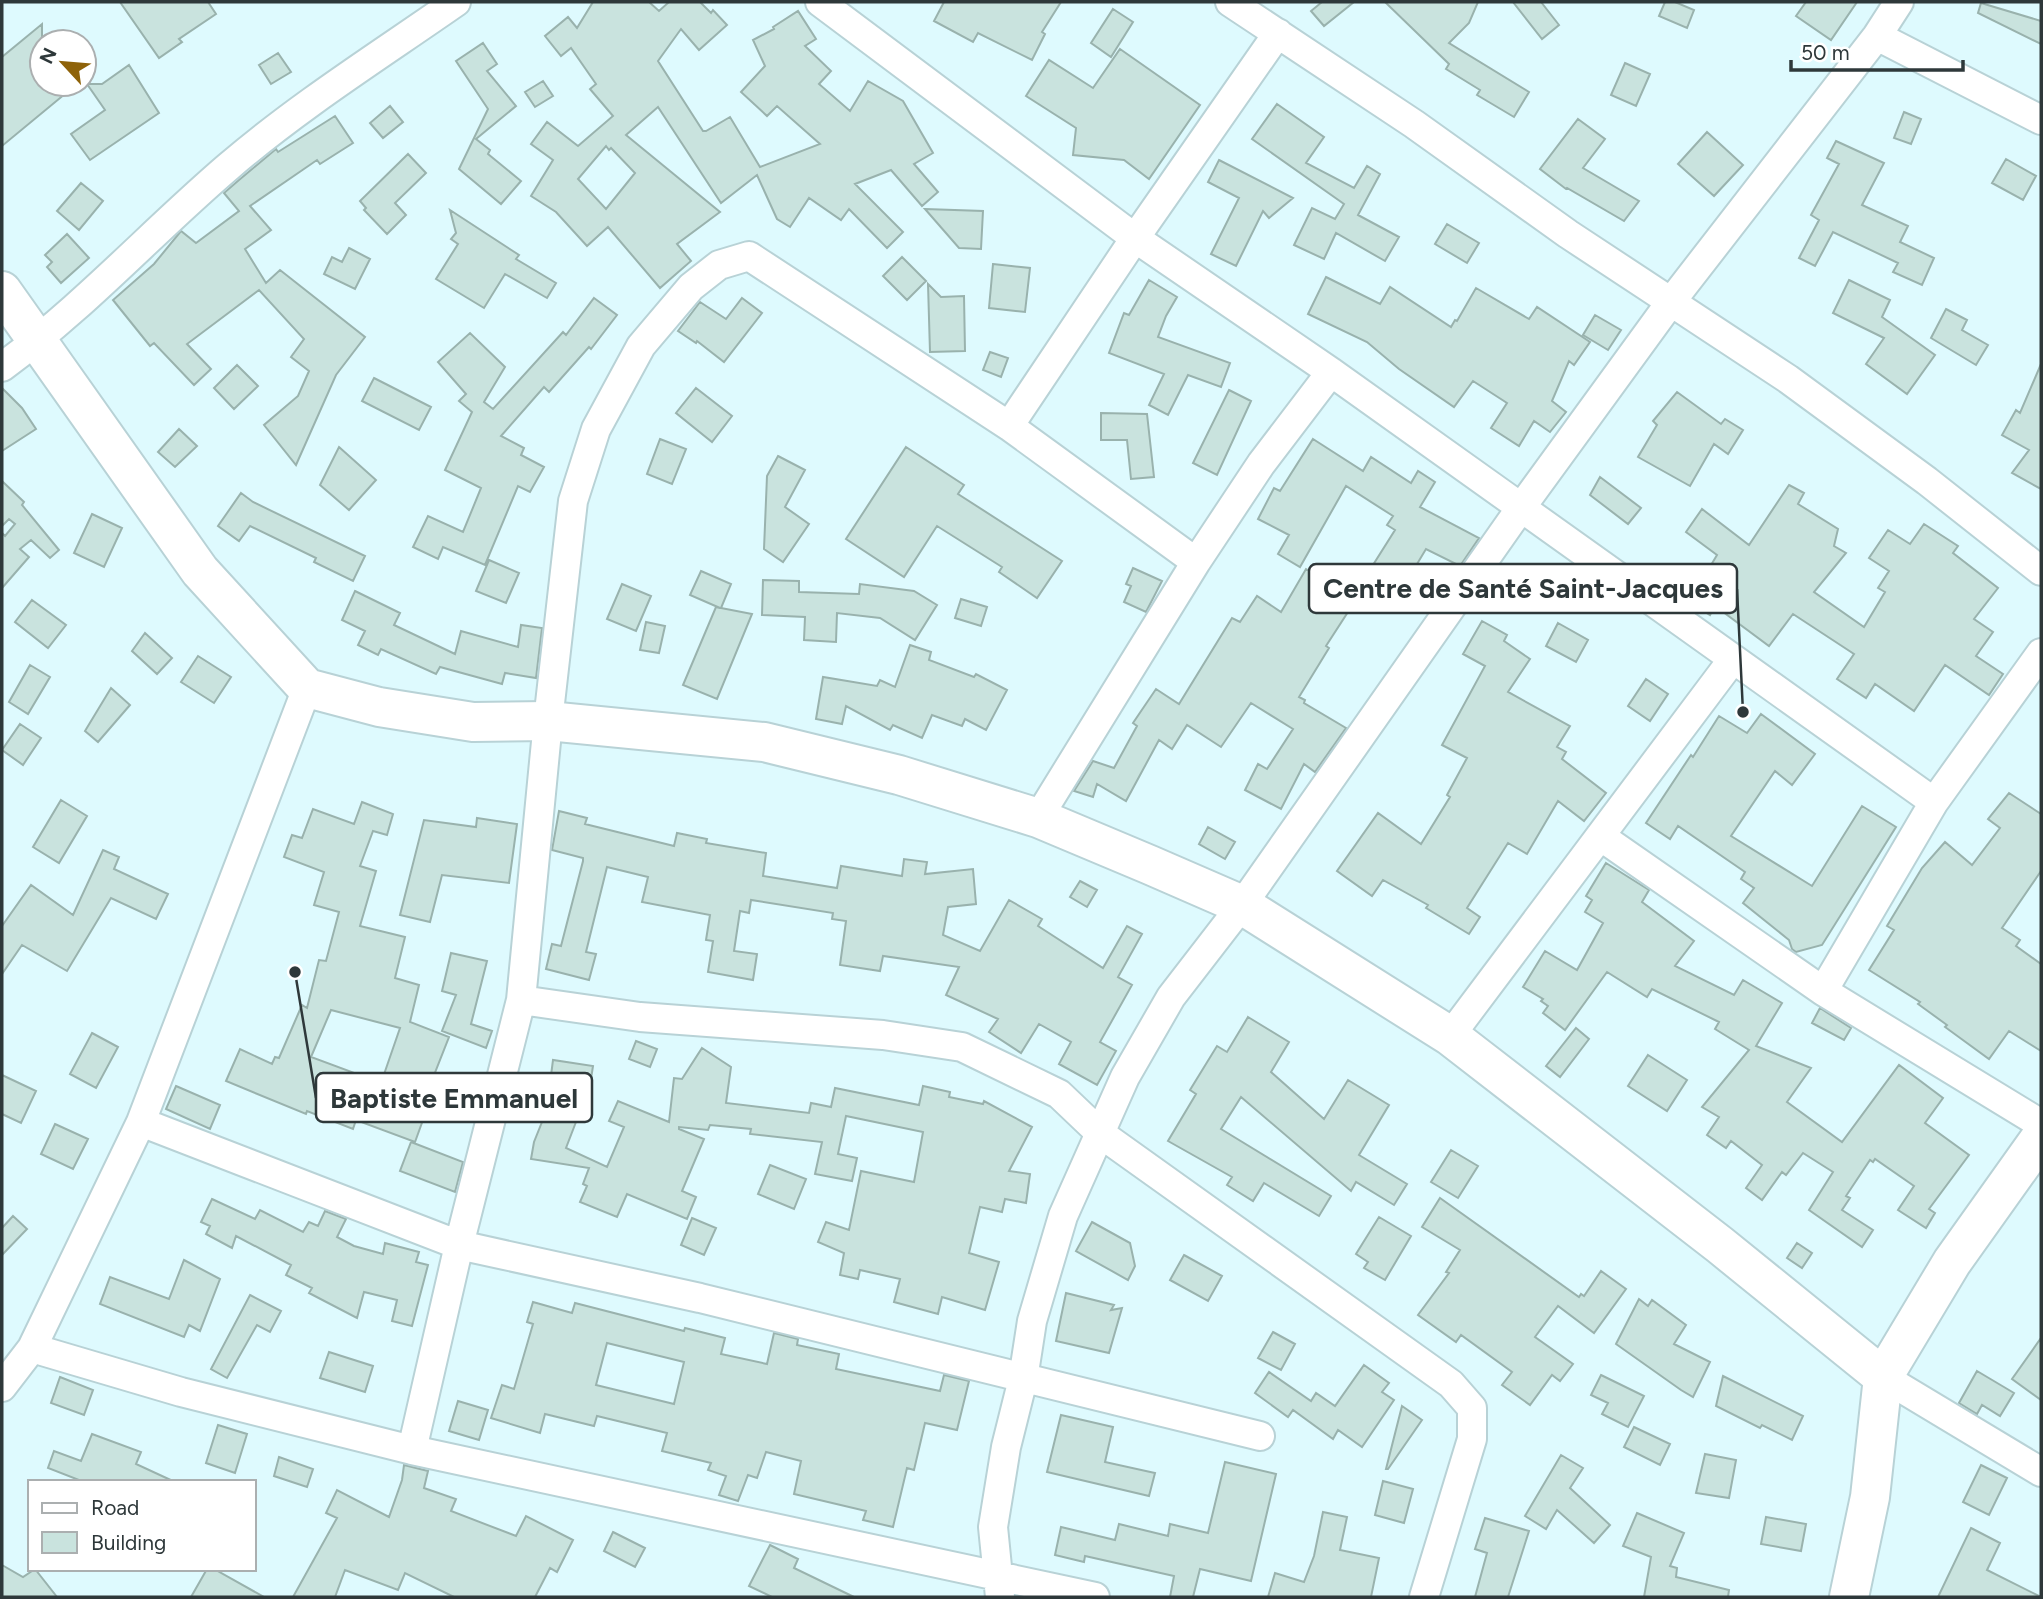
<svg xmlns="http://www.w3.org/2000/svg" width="2043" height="1599" viewBox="0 0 2043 1599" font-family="Figtree,sans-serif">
<rect width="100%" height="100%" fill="#defafe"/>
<path fill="#c9e3de" stroke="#99b2ad" stroke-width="2" fill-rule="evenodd" d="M120,2H208L216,14L179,39L182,42L159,58Z
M593,2H649L659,11L669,2H700L711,13L713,10L727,25L699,50L681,29L658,61L703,131H706L730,117L760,167L820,144L777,106L767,116L741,92L765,66L753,40L774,29L773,27L798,11L816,39L805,46L831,71L819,84L850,111L868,81L903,101L933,153L914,164L938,192L922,206L891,170L855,184L903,232L887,248L849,209L841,220L809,198L790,227L777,219L757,175L721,203L658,107L626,135L720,212L677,244L691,261L660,288L608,227L587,246L556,212L531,196L553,160L531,144L547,122L578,146L613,116L590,89L596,84L571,48L561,56L545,36L568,17L577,28ZM606,146L609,150L611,148L635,173L606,209L578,179Z
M944,2H1061L1042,32L1045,34L1032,60L978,33L973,42L934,21Z
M1322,2H1354L1324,26L1311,11Z
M1385,2H1478L1469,23L1449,43L1529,92L1514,117L1477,95L1480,90L1446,69L1449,64Z
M1513,2H1541L1559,25L1542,39Z
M1665,2H1675L1694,10L1687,28L1659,16Z
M1806,2H1857L1831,40L1796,16Z
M1981,3L2041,21V44L1978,13Z
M1113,9L1133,22L1111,57L1091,43Z
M42,24V84H77L2,146V57Z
M483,43L497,64L487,71L516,106L476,139L490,150L488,154L521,181L501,204L459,169L488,109L456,61Z
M1120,49L1200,105L1149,179L1124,160L1073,155L1076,128L1026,96L1049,60L1093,88Z
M278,53L291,72L271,84L259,65Z
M1625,63L1650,74L1636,106L1611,95Z
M129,65L159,113L90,160L71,134L105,110L87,84H102Z
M543,81L553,96L535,107L525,92Z
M1277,104L1324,137L1306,163L1354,188L1367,166L1380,174L1358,215L1399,237L1385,261L1336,233L1324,259L1294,245L1312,208L1335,219L1344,204L1252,139Z
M390,106L403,122L383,138L370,123Z
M1904,112L1921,119L1911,144L1894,138Z
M335,116L353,143L320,164L317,160L250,206L271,230L245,249L266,283L280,270L365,337L336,375L296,465L264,425L298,396L309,371L291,357L304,339L259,290L187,344L211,369L194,385L154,343L150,346L113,300L154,264L181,231L196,243L239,211L224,193L239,180L276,149L278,152Z
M1578,119L1605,139L1583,168L1639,201L1624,221L1567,188L1566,189L1540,169Z
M1707,132L1743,165L1714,196L1678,164Z
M1836,141L1884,163L1862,205L1908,226L1900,242L1934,258L1922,285L1893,272L1898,263L1833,232L1815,266L1799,258L1819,220L1811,215L1839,164L1827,158Z
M408,154L426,173L395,203L406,215L387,234L364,210L366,208L360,201Z
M2006,159L2036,176L2023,200L1992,183Z
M1219,160L1293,198L1269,218L1263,211L1236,266L1211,254L1239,198L1208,182Z
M81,183L103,201L79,230L57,211Z
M925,209L983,211L981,249L959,248Z
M450,210L519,255L516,259L556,283L547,298L505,274L484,308L436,279L458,244L451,239L456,233Z
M1447,224L1479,243L1467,263L1435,244Z
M67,234L89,258L61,283L47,267L52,262L45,255Z
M349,248L370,259L355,289L324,274L332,257L342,262Z
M902,257L926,281L907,300L883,276Z
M993,264L1030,268L1025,312L989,308Z
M1326,277L1380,304L1390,287L1451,327L1455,320L1457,321L1476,288L1529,319L1537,307L1590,342L1574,365L1569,361L1552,401L1566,412L1550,432L1534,421L1519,446L1491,428L1507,403L1473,381L1454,407L1399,369L1367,342L1308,314Z
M1149,280L1177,297L1166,316L1158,337L1230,363L1221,387L1188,375L1168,415L1149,405L1164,374L1109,353L1124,313L1129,315Z
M1849,280L1890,300L1882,317L1935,355L1907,394L1866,364L1884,338L1833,313Z
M928,284L941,297L964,296L965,351L930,352Z
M594,298L617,315L591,349L589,347L549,392L544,387L501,436L524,448L521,455L544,467L530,492L518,486L485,565L443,547L438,559L413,547L428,516L463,532L481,488L445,470L472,412L459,401L466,394L438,362L470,333L505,367L484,402L493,409L563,332L566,335Z
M742,298L762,313L724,362L697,341L696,343L678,331L700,302L726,319Z
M1946,309L1967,320L1962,330L1988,345L1976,365L1931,338Z
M1595,315L1621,330L1608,350L1583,335Z
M990,352L1008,358L1001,377L983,370Z
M2041,364V489L2012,473L2029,450L2002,435L2016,410L2020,413Z
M237,365L258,386L234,409L214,388Z
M374,378L431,407L419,430L362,401Z
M2,388L22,408L36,429L2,451Z
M696,388L732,416L712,442L676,413Z
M1229,390L1251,401L1217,475L1193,463Z
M1677,392L1721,424L1725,419L1743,430L1728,454L1714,444L1690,486L1638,457L1657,425L1653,421Z
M1101,413L1147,414L1154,477L1131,479L1127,440H1101Z
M179,429L197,446L175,467L158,452Z
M660,439L686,449L672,484L647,474Z
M1313,439L1363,471L1371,457L1411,483L1418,471L1435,482L1420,507L1479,538L1460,566L1426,549L1393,604L1361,584L1395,530L1387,525L1393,516L1346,486L1300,567L1278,554L1289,535L1258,519L1274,488L1280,491Z
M339,447L376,480L349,510L320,485Z
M906,447L964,485L958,494L1062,561L1037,598L999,572L1002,567L937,526L904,577L846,539Z
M778,456L805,470L785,507L809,524L783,562L764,549L767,476Z
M1600,477L1641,508L1628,524L1590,495Z
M2,481L24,502L22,505L59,550L50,558L31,540L20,549L29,557L2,588V533L5,536L15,524L9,519L2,526Z
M1789,485L1804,493L1798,504L1838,529L1834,546L1846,553L1814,592L1864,627L1885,592L1878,588L1889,571L1869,558L1888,530L1910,544L1924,524L1958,546L1953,553L1998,588L1974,619L1993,632L1976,656L2003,674L1989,695L1945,665L1914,711L1875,684L1866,698L1837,679L1854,654L1793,614L1769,646L1715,606L1710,615L1689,602L1717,555L1686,532L1702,509L1749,545Z
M241,493L253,502L365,556L353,581L314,562L316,558L250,526L239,541L218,526Z
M92,514L122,528L104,567L74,553Z
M489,560L519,573L506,603L476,591Z
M1133,568L1162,581L1146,612L1124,602L1131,586L1126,584Z
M1306,569L1357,598L1326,646L1329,648L1299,697L1305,700L1304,703L1346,728L1315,772L1304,764L1281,809L1245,790L1258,764L1267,769L1293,729L1251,703L1221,747L1187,725L1172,749L1159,740L1126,801L1097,784L1093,797L1074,791L1093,761L1114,768L1137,726L1133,723L1156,689L1179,704L1232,618L1240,622L1257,596L1281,612Z
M701,571L731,584L721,608L752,614L717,699L683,685L716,607L720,608L690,595Z
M763,580L799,581V592L859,594L860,584L914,591L937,605L915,640L880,618L837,613L836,642L804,640L805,617L762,615Z
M622,584L651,596L636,631L607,619Z
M355,591L400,613L394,625L455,654L461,631L518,647L521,625L542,628L536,678L505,673L502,684L440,667L436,674L381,649L378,655L358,645L365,631L342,620Z
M961,599L987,607L981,626L955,618Z
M32,600L66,625L48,648L15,622Z
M1482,621L1507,635L1504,641L1530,659L1508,692L1570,726L1557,747L1566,752L1562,759L1606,793L1584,821L1558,801L1527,854L1508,843L1467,908L1480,917L1469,934L1426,908L1428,905L1383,880L1372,896L1337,871L1378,813L1421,844L1450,797L1447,795L1467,758L1442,745L1485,666L1463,654Z
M646,622L665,626L659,653L640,650Z
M1558,623L1588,640L1576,662L1546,646Z
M145,633L172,658L157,674L132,651Z
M910,645L931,652L929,660L974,677L976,674L1007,690L986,730L965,719L962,726L932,715L922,738L893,725L890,730L846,706L842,724L816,719L823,677L877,686L880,680L895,687Z
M198,656L231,677L214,703L181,682Z
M30,665L50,677L28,714L9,702Z
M1646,679L1668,694L1650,721L1628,706Z
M111,688L130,705L98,742L85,731Z
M1761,714L1815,754L1792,785L1775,771L1731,836L1812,886L1862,806L1896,827L1822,945L1796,952L1792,949L1789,940L1743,903L1754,888L1741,879L1745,872L1678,826L1670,839L1646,823L1691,755L1693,757L1719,716L1747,733Z
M20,724L41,738L23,765L2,750Z
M2009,793L2041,814V871L2002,928L2020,940L2016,946L2041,964V1051L2009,1031L1989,1059L1945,1027L1947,1025L1918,1004L1920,1002L1869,970L1894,930L1887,926L1922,868L1945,842L1972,865L2000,828L1988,819Z
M61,800L87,816L59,863L33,847Z
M362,802L393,814L387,835L373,831L360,866L376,871L360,926L405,937L395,978L419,985L410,1022L449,1037L427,1093L432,1095L415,1142L356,1120L353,1129L307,1111L306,1114L226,1081L240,1049L272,1064L275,1057L279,1058L302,1005L307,1008L319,960L326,961L339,912L314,905L324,872L284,857L292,835L302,838L313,809L354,824ZM331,1010L400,1028L381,1083L311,1057Z
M559,811L587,818L585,824L674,846L677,833L707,839L706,843L766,853L763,876L837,888L841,866L902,876L904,859L927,862L925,874L973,869L976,904L948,907L943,935L980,951L1009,900L1042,919L1038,926L1103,968L1127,926L1142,934L1118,977L1132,985L1100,1042L1116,1051L1097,1085L1059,1064L1071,1042L1039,1024L1021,1053L989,1032L998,1019L946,995L959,967L883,956L880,971L840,965L846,921L832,919L833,913L751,900L749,913L740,911L734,951L757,954L753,980L708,972L713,941L706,940L710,915L642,902L648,877L607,867L586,952L596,954L589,980L546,969L552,944L561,946L583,861V858L552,850Z
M477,818L517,824L509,883L442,875L430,922L400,915L424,820L476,827Z
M1208,827L1235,842L1225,859L1199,844Z
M103,850L119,857L114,869L168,894L156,919L111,898L67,971L22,945L2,974V926L31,885L73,915Z
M1606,863L1649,890L1642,902L1694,941L1675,966L1734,995L1743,980L1782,1003L1756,1046L1811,1068L1787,1102L1842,1142L1899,1065L1943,1098L1925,1123L1969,1155L1929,1209L1935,1213L1926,1228L1898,1210L1914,1186L1875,1159L1873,1162L1870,1160L1846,1196L1850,1198L1842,1210L1873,1230L1862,1247L1809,1210L1833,1172L1803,1153L1786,1175L1782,1172L1762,1200L1746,1188L1762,1165L1731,1141L1726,1148L1707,1135L1719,1117L1702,1107L1749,1050L1715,1029L1719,1022L1652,989L1647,997L1607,972L1565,1030L1543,1013L1548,1006L1541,1001L1543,999L1523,987L1545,951L1577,970L1603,923L1585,912L1592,900L1586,896Z
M1080,881L1097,890L1087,907L1070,897Z
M451,953L487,961L471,1024L492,1031L486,1048L442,1031L456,995L442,991Z
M1820,1008L1851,1028L1844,1040L1812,1023Z
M1248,1017L1289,1042L1271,1072L1324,1119L1348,1080L1389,1105L1359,1155L1407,1184L1394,1205L1356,1182L1351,1191L1241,1097L1221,1129L1331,1196L1319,1216L1264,1183L1253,1201L1227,1185L1232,1177L1168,1141L1196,1094L1190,1090L1217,1046L1227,1052Z
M1576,1028L1589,1039L1560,1077L1546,1066Z
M92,1033L118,1047L96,1088L70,1074Z
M636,1041L657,1049L650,1067L629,1059Z
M702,1048L731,1067L726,1103L809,1113L811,1103L831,1107L835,1088L919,1105L923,1086L950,1092L949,1097L983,1104L984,1101L1032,1127L1009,1171L1030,1174L1026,1203L1005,1199L1002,1212L980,1207L969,1253L999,1262L985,1310L942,1297L938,1314L894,1302L900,1279L860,1270L858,1279L840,1275L844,1253L818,1242L826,1222L849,1230L861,1171L914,1182L923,1132L846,1116L838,1154L857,1158L852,1181L815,1174L822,1142L750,1134L751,1129L710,1125L708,1130L679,1127V1129L704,1139L682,1191L696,1197L687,1219L627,1194L617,1217L580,1202L587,1186L583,1184L589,1168L531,1159L534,1142L554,1092L549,1091L553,1060L593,1066L586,1111L581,1109L566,1148L607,1167L624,1127L609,1121L618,1101L669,1122L674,1078L682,1079Z
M1648,1055L1687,1080L1667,1111L1628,1086Z
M2,1075L36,1091L21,1123L2,1114Z
M176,1086L220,1105L210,1129L166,1109Z
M55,1124L88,1139L73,1169L41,1154Z
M411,1142L463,1162L455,1192L400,1171Z
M1451,1150L1478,1166L1458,1198L1431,1182Z
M770,1165L806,1179L794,1209L758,1194Z
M1440,1198L1579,1297L1581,1294L1584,1296L1601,1271L1626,1289L1594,1333L1558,1306L1535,1337L1573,1364L1560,1381L1552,1375L1530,1405L1502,1385L1512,1372L1461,1335L1456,1342L1418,1315L1449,1273L1446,1272L1460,1250L1422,1227Z
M212,1199L255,1219L260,1210L303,1232L309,1222L318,1226L325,1211L346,1219L337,1237L354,1246L383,1254L385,1243L419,1252L416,1262L428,1265L412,1326L392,1321L397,1300L364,1292L357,1318L309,1293L312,1288L286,1275L291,1265L236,1236L232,1248L206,1234L210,1226L201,1222Z
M13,1216L27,1229L2,1255V1228Z
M1379,1217L1411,1236L1385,1280L1364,1268L1368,1262L1356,1254Z
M692,1218L716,1228L704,1255L681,1245Z
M1092,1222L1130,1243L1135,1266L1128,1280L1076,1251Z
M1797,1243L1812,1253L1802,1268L1787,1258Z
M1184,1255L1222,1276L1208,1301L1170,1280Z
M184,1260L220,1279L200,1331L189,1325L184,1337L100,1304L110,1277L169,1299Z
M1066,1293L1114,1305L1111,1310L1122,1308L1109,1353L1056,1341Z
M250,1295L281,1311L270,1332L257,1325L227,1378L211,1369Z
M1639,1299L1648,1306L1652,1300L1686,1325L1674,1344L1710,1362L1693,1397L1681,1390L1616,1344Z
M533,1302L572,1313L575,1303L684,1331L685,1328L725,1338L721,1354L767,1364L774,1333L798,1339L797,1345L839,1354L836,1369L940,1391L944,1375L969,1381L957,1430L925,1423L914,1470L907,1468L893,1527L863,1520L866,1511L794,1494L801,1461L766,1452L757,1478L748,1475L738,1501L719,1495L726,1476L708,1470L711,1463L662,1451L667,1433L597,1416L594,1426L545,1414L540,1433L491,1418L502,1385L514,1389L533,1324L527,1322ZM607,1343L684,1362L674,1404L596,1385Z
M1273,1332L1295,1344L1281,1370L1258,1358Z
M2041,1338V1400L2012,1379Z
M329,1352L373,1366L365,1392L320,1378Z
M1364,1365L1389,1383L1382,1392L1394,1400L1362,1447L1338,1430L1333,1439L1293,1410L1288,1417L1255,1393L1269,1372L1311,1401L1316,1393L1335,1406Z
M1977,1371L2014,1393L2000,1416L1982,1405L1977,1414L1959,1403Z
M1601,1375L1644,1396L1628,1427L1602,1414L1608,1403L1591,1395Z
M1723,1376L1803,1416L1792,1440L1762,1425L1760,1428L1716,1406Z
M60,1377L93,1390L84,1415L51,1403Z
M458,1401L488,1410L479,1440L449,1431Z
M1402,1406L1422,1420L1388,1469H1386Z
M1061,1415L1113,1427L1105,1462L1155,1473L1149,1496L1047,1472Z
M218,1425L247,1434L235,1473L206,1463Z
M1634,1427L1670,1444L1660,1465L1624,1447Z
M92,1434L141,1452L136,1464L175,1482H84L48,1468L54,1451L81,1461Z
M1705,1454L1736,1460L1729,1498L1696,1493Z
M1561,1455L1583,1468L1570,1488L1610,1525L1594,1543L1557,1510L1546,1529L1525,1516Z
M279,1457L313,1469L307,1487L274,1476Z
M1225,1462L1276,1474L1251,1581L1200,1569L1193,1597H1170L1174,1576L1085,1556L1084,1562L1055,1555L1061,1527L1115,1540L1119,1524L1168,1536L1170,1524L1208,1533Z
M404,1465L428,1471L424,1488L456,1499L451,1511L516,1536L526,1516L573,1540L557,1572L550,1568L535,1597H454L405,1573L398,1590L345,1570L335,1597H293L337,1518L326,1513L337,1490L389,1517L402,1480Z
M1981,1465L2007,1478L1989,1515L1963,1502Z
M1383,1481L1413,1489L1404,1523L1375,1515Z
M1323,1512L1347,1517L1340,1550L1379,1558L1371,1597H1268L1275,1573L1304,1582L1314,1556Z
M1637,1513L1684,1533L1670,1566L1677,1568L1676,1577L1729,1590L1728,1597H1644L1651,1557L1623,1546Z
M1766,1517L1806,1524L1801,1551L1761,1544Z
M1485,1518L1529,1531L1508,1597H1475L1487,1553L1475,1549Z
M1971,1528L2000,1543L1987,1570L2041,1597H1938Z
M613,1532L645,1548L635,1567L604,1551Z
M770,1545L798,1559L794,1568L854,1597H772L749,1586Z
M2,1565L23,1577L35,1569L57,1597H2Z
M207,1569H214L264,1597H191Z"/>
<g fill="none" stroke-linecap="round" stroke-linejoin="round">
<defs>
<path id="street" d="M820,2L1135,238L1331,372L1934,802
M1230,2L1414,124L1568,234L1788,379L1927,481L2041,571
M1877,36L2041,120
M2,367C83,308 152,232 228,167C299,106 380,55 456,2
M1009,426L1135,238L1278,33
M1038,818L1196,562L1261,464L1331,372
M1600,836L1823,991L2041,1124
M1823,991L1934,802L2041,653
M521,1000L640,1017L883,1035L962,1047L1059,1094L1101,1134L1451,1384L1472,1408V1439L1424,1597
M1450,1036L1733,659
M141,1122L459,1245L700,1298L1260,1436
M32,1348L181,1392L412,1450L1095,1597
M1883,1377L2041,1472
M2,1387L32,1348L141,1122L307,688
M412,1450L459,1245L521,1000L548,721L573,501L596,429L641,346L691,287L719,265L749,256L1009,426L1196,562
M1000,1597L993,1527L1006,1447L1023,1379L1032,1321L1063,1216L1125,1077L1171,997L1242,905L1520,509L1670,303L1877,36L1899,2"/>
<path id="secondary" d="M2,291L200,571L307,688L379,707L473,722L548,721L764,742L899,775L1038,818L1150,865L1242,905L1450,1036L1720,1245L1883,1377
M1849,1597L1870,1497L1883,1377L1952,1262L2041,1137"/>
</defs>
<use href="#street" stroke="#b8d2d6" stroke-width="32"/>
<use href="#secondary" stroke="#b8d2d6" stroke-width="42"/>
<use href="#street" stroke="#fff" stroke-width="28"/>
<use href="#secondary" stroke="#fff" stroke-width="38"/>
</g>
<path fill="none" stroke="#2e383a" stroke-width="2.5" d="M1743 712L1737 589M295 972L316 1098"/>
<g fill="#2e383a" stroke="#fff" stroke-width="2.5">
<circle cx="1743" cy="712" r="7"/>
<circle cx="295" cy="972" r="7"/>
</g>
<g fill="#fff" stroke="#2e383a" stroke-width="2.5">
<rect x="1309" y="564" width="428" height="49" rx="7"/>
<rect x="316" y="1073" width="276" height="49" rx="7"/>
</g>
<g font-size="28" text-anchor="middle" font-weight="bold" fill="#2e383a">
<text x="1523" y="598">Centre de Santé Saint-Jacques</text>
<text x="454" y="1108">Baptiste Emmanuel</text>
</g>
<rect width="2043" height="1599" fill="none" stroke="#2e383a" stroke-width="7"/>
<rect x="28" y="1480" width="228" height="91" fill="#ffffff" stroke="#abafb0" stroke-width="2"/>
<rect x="42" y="1503" width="35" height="10" fill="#ffffff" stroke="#abafb0" stroke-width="2"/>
<text x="91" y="1515" font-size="21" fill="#2e383a">Road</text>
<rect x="42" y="1532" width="35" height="21" fill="#c9e3de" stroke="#abafb0" stroke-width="2"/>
<text x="91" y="1550" font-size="21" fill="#2e383a">Building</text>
<g transform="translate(63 63) rotate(296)"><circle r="33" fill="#ffffff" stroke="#abafb0" stroke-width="2"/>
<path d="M0-5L12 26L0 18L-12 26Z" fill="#8e6209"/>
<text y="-10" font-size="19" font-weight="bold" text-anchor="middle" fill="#2e383a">N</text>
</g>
<path d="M1791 60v10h172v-10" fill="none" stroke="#2e383a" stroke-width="3.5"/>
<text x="1801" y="60" font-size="21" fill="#2e383a" stroke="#ffffff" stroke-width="5" paint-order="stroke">50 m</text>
</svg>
